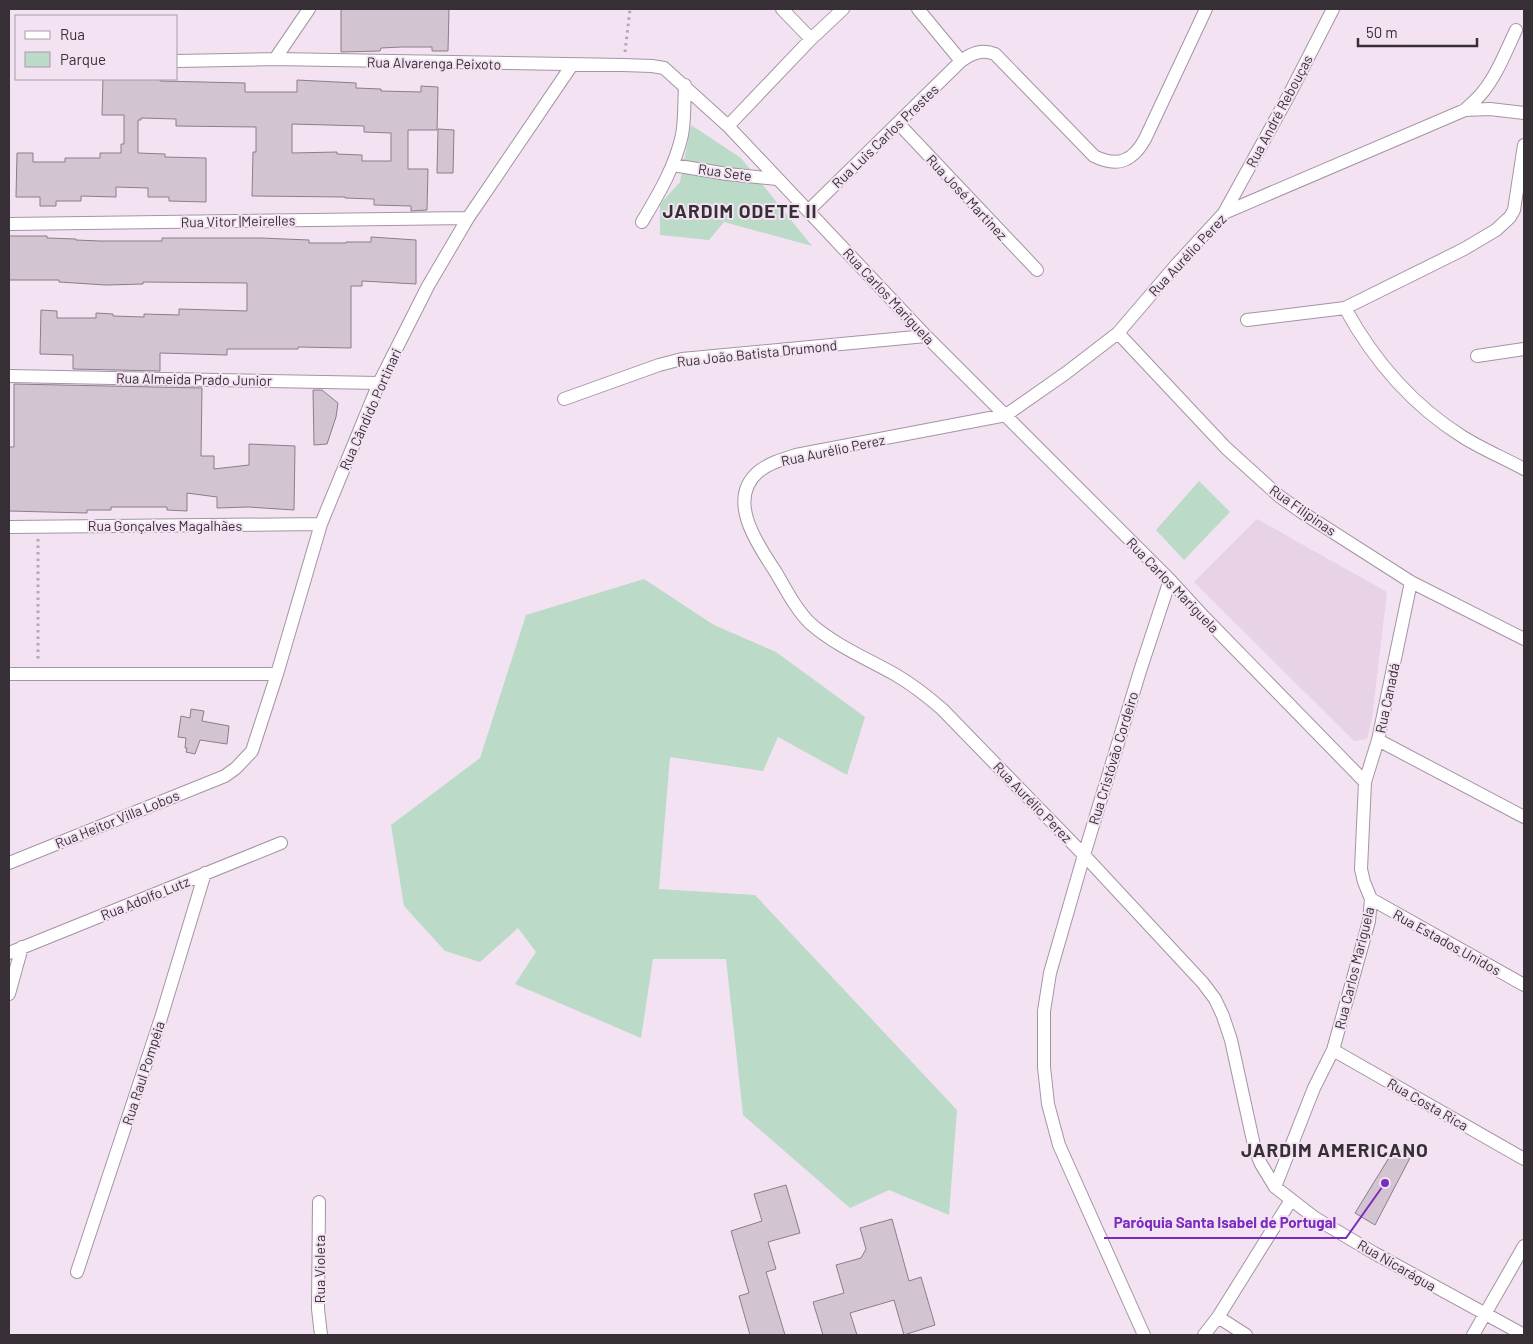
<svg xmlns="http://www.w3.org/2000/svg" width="1533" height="1344" viewBox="0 0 1533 1344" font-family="Barlow,sans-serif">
<rect width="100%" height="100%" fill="#f3e3f2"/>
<path fill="#e8d2e6" d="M1257,519L1387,592L1372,718L1367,739L1354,741L1194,582Z"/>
<path fill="#bbdac7" d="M691,125L741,158L812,246L724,222L709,240L660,235V204L680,182Z
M1199,481L1230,512L1184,560L1156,530Z
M644,579L714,625L776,652L865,717L847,775L778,737L763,771L670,757L659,889L755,895L957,1110L949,1215L889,1190L850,1208L743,1115L726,959H653L641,1038L515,984L536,952L518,928L480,962L445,951L404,906L391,825L480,758L526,615Z"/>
<path fill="#d3c4d2" stroke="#8b7d8a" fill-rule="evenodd" d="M341,9H449L448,51H432V47H402L381,48L380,51L341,52Z
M103,79H160V81L245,83V92H297V80L356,83V88L381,89V91L421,92V86L438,87L437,130H408V169H428L427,210L411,211V206L374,205V199L345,198V197L252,196L253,152H256V127L176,126V119L141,118V120H138V153L165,154V157L206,158V202L169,201V197H148V188L116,187V197L81,196V201H56V206H40V197H16L17,153H33V162H65V158H100V153H121V144H124V115H102ZM292,124L364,126V132L391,133V161H362V155L337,154V152L292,153Z
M438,129L454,130L453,173H437Z
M9,236H47V238L76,239V240L100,241H162V238H261L309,240V243H346V242H371V237L416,240V284L362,281V286H351V348L298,347V349H227V355L160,353V371L73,369V355L40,354L41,310L57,311V318H96V313L113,314V316L144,317V314L179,315V309L247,311V283L143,282V284L106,285L59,282V280H9Z
M14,384L202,388L201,456H214V469L249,465V444L295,446L294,510L248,507L217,508V497L187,493V511L167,510V507H111V510H87V513L9,511V447H14Z
M313,390H322L338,403L336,417L327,444L314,445Z
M191,709L204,711L202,721L229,726L227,744L200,740L195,754L186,752L187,748H185L186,738L178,737L181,716L190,718Z
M1395,1148L1411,1156L1375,1225L1355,1213Z
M786,1185L800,1233L768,1242L776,1269L766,1272L785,1335H750L739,1296L749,1293L731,1231L762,1221L754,1194Z
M892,1219L909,1281L921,1277L935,1325L904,1335L894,1300L850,1313L857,1335H823L813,1302L844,1293L836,1265L861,1258L866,1249L860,1228Z"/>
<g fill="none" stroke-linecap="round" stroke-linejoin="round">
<defs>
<path id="minor" d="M782,9L811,39
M918,9L961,61
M275,59L309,9
M176,61L275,59L623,65L652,66L664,68L728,126L926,336L1170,580L1204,617L1365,782
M1465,110C1470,105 1477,99 1482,93C1497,75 1506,51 1516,30
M898,123L1037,270
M728,126L811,39L843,9
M673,165L727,174L777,179
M808,211L961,61C972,53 982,49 995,54L1094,156C1118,168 1133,161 1145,139L1206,9
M1224,213L1289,95L1333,9
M642,222C658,195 675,167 682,135C685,119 684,102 685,85
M9,224L468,218
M1345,308C1374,361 1412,405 1463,437C1482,449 1504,458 1524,469
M1247,320L1345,308L1464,249L1496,230L1510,217L1514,210L1524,145
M1118,333L1226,448L1279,496L1303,513L1411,582L1524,639
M1477,356L1524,349
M9,376L379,383
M564,399L659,365L682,359L926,336
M9,527L321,524
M9,674H277
M1378,740L1524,817
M9,863L225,776L236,768L252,751L277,674L321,524L379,383L428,286L468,218L572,65
M1371,899L1524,985
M9,953L281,843
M9,994L22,947
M1333,1050L1524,1159
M1275,1187L1314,1088L1333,1050L1369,921L1371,899L1364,882L1361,869L1365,782L1378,740L1411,582
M319,1202L318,1309L321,1335
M77,1272L161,1018L205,873
M1218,1317L1246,1335
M1144,1335L1059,1145L1048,1104L1044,1067V1011L1050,973L1084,855L1140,671L1170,580
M1204,1335L1218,1317L1291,1200
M1473,1335L1524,1246
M1524,1335L1374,1253L1315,1218L1275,1187L1261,1164L1255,1150L1231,1040L1223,1016L1215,999L1203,983L1084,855L942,709C927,696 913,685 896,675C868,659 836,646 811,624C796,610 786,589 775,571C758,545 726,500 758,472C769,463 783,459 796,455L1006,415L1066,373L1118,333L1177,264L1224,213L1465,110L1490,109L1524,113"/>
</defs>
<use href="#minor" stroke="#a395a2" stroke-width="14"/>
<path stroke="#b4a7b3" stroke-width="3" stroke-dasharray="2.5 4" stroke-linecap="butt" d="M625,52L630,9
M38,539V660"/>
<use href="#minor" stroke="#fff" stroke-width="12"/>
</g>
<g text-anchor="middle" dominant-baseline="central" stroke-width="4" stroke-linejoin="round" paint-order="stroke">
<g font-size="14" fill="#363036" stroke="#f3e3f2">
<text transform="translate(434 63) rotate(1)">Rua Alvarenga Peixoto</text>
<text transform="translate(1279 111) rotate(-62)">Rua André Rebouças</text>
<text transform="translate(885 136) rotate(-44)">Rua Luis Carlos Prestes</text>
<text transform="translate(725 172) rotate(8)">Rua Sete</text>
<text transform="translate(967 197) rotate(47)">Rua José Martinez</text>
<text transform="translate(238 221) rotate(-1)">Rua Vitor |Meirelles</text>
<text transform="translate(1187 255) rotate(-47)">Rua Aurélio Perez</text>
<text transform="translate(889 296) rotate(47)">Rua Carlos Mariguela</text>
<text transform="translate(757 353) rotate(-6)">Rua João Batista Drumond</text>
<text transform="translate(194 379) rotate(1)">Rua Almeida Prado Junior</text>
<text transform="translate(370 409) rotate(-66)">Rua Cândido Portinari</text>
<text transform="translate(833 450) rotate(-12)">Rua Aurélio Perez</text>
<text transform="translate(1303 510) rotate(35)">Rua Filipinas</text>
<text x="165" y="525">Rua Gonçalves Magalhães</text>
<text transform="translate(1173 585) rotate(46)">Rua Carlos Mariguela</text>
<text transform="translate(1387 698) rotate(-78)">Rua Canadá</text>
<text transform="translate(1113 758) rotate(-73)">Rua Cristóvão Cordeiro</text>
<text transform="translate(1033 802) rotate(46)">Rua Aurélio Perez</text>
<text transform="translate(117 819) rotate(-22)">Rua Heitor Villa Lobos</text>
<text transform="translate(145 898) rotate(-22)">Rua Adolfo Lutz</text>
<text transform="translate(1447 942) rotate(29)">Rua Estados Unidos</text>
<text transform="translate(1354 968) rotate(-76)">Rua Carlos Mariguela</text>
<text transform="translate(143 1073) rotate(-72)">Rua Raul Pompéia</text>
<text transform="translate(1428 1104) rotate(30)">Rua Costa Rica</text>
<text transform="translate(1397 1265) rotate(30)">Rua Nicarágua</text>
<text transform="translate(319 1269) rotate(-90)">Rua Violeta</text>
</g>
<g font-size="19" font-weight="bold" letter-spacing="1" fill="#363036" stroke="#f3e3f2">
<text x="740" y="210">JARDIM ODETE II</text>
<text x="1335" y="1149">JARDIM AMERICANO</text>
</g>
</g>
<path fill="none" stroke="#7b2cbf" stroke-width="2" d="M1385 1183L1346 1238H1104"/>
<circle fill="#7b2cbf" stroke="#f3e3f2" stroke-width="2" cx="1385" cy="1183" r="5"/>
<g font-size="15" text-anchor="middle" font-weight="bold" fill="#7b2cbf" stroke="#f3e3f2" stroke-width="4" stroke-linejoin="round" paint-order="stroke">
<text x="1225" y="1228">Paróquia Santa Isabel de Portugal</text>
</g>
<rect width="1533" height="1344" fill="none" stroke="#363036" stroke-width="20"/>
<rect x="15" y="15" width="162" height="65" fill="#f3e3f2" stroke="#a79ba7"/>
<rect x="25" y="31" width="25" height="8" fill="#ffffff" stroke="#a79ba7"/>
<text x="60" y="40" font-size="15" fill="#363036">Rua</text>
<rect x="25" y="52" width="25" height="15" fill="#bbdac7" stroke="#a79ba7"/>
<text x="60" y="65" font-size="15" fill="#363036">Parque</text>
<path d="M1358 38v8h119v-8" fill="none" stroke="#363036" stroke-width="2.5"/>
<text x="1366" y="38" font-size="15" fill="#363036" stroke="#f3e3f2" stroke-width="4" paint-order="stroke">50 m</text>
</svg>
